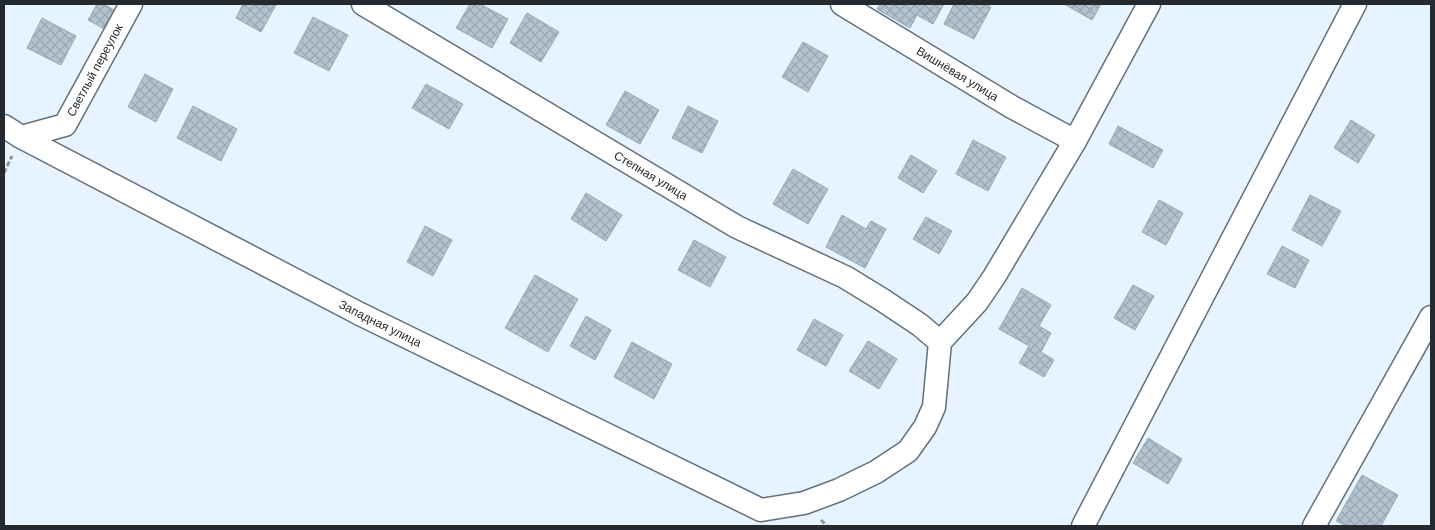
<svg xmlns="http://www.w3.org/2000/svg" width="1435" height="530" viewBox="0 0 1435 530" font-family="'DM Sans',sans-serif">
<defs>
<pattern id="building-cross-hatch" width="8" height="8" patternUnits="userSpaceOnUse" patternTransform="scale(1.25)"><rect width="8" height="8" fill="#b2c2cf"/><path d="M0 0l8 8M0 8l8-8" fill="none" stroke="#99a7b2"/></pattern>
</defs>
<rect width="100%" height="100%" fill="#e7f3ff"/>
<path fill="url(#building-cross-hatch)" stroke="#9aa9b6" d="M97,4H103L120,13L110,32L88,20Z
M243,4L276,5L261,32L236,18Z
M470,4H480L508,19L492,48L456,28Z
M880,4H944L933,24L917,15L910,28L877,9Z
M954,4H986L991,7L974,39L944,24Z
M1064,4H1101L1092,20Z
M527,13L559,32L541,62L510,43Z
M313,17L348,35L329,71L294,53Z
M42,18L76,36L61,65L27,48Z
M803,42L828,56L808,92L782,77Z
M145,74L173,89L156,122L128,107Z
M426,84L463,104L449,129L412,108Z
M625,91L659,110L640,144L606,125Z
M193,106L237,129L221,161L177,138Z
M688,106L718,121L702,153L672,138Z
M1351,120L1375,135L1358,163L1334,148Z
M1118,126L1163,150L1153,168L1109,144Z
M973,140L1006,157L988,191L956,174Z
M911,155L937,171L923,193L898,178Z
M793,169L828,189L808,224L773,204Z
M586,193L622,215L606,241L571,219Z
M1310,195L1341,211L1322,246L1292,230Z
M1159,200L1183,213L1166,245L1142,232Z
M842,215L866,229L871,221L886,229L865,268L826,247Z
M926,217L952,231L939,254L913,239Z
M425,226L452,240L433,276L407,262Z
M694,240L726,257L710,287L678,270Z
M1282,246L1309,260L1295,288L1267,274Z
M535,275L578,299L548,352L505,328Z
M1133,285L1154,296L1135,330L1114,318Z
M1022,288L1051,305L1039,326L1051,333L1041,352L1054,360L1044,377L1019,363L1029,346L999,329Z
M586,316L611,330L595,360L570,346Z
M814,319L843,335L826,366L797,350Z
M868,341L897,359L879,389L849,371Z
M632,342L672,364L654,399L614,377Z
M1148,438L1182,459L1168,484L1133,463Z
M1362,475L1398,495L1381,526H1346L1336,521Z"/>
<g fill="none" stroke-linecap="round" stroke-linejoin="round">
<defs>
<g id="minor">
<path id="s1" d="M363,4L737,227L845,277L881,299L920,325L940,342"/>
<path id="s2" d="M842,4L1012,107L1075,141"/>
<path id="s3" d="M4,126L21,137L360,314L761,510L804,503L839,490L876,472L908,451L925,427L934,407L940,342L977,302L994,277L1075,141L1149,4"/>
<path id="s4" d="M21,137L65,125L131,4"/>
<path d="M1083,526L1355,4"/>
<path d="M1314,526L1431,317"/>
</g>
</defs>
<use href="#minor" stroke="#63717d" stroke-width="25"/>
<path stroke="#8d979f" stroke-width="3" stroke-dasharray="5 2.5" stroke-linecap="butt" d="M4,173L12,156
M821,520L827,526"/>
<use href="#minor" stroke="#fff" stroke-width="22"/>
</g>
<g text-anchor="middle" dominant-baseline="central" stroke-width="4.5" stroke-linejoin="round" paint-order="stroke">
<g font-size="12" fill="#242a2f" stroke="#e7f3ff">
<text stroke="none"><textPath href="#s4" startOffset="108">Светлый переулок</textPath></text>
<text stroke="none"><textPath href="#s2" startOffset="135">Вишнёвая улица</textPath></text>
<text stroke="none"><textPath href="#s1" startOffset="335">Степная улица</textPath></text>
<text stroke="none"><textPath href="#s3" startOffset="425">Западная улица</textPath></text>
</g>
</g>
<rect width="1435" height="530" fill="none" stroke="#242a2f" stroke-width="10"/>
</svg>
